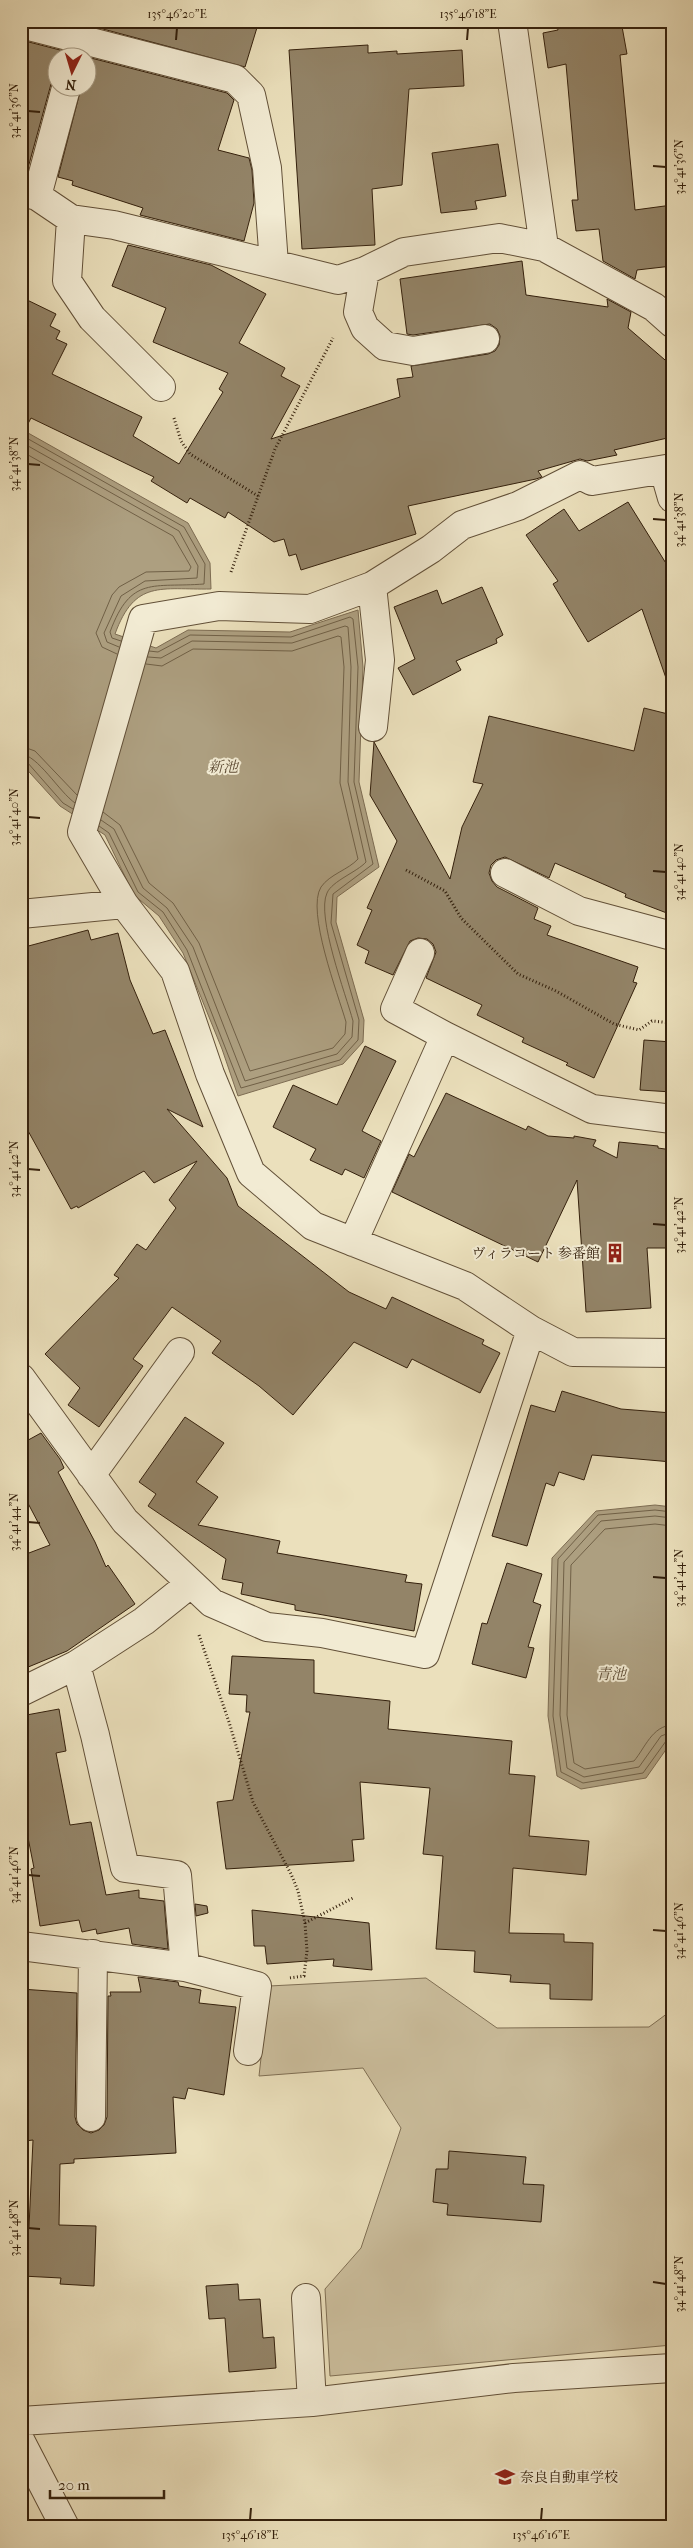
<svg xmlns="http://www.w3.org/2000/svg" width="693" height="2548" viewBox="0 0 693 2548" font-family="'IM FELL French Canon','Noto Serif JP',serif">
<rect width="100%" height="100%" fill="#ebe0bc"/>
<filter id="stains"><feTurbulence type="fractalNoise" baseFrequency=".004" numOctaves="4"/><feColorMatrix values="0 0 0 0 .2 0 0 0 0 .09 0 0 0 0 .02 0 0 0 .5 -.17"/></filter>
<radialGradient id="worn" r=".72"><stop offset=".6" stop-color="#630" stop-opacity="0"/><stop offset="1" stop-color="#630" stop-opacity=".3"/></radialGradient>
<path fill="#ccbf9e" stroke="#807055" d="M426,1978L497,2028L649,2027L672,2010V2345L330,2376L325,2289L361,2248L401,2128L363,2068L259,2076L269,1986Z"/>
<path fill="#ad9f80" stroke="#7d6c52" d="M21,429L188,523L210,563L211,589C161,590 135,579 115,634L156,648L188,630L290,632L358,610L363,667L359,782L379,867L337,897L336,922L364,1020L363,1042L343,1064L238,1096L222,1049L183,953L159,916L134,895L105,835L60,806L21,763Z
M655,1505L672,1507V1741L646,1778L581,1789L557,1776L548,1716L552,1558L596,1511Z"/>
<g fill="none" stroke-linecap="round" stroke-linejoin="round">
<path stroke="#706046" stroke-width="1" d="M23,436L184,527L205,564L204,584C153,588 131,575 110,632L112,638L121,641
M21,442L179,531L198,566L197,578L145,581L121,596L104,633L107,642L119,647
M21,451L173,536L191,567L189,571L146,572L119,587L112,595L96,633L102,647L117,654
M21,746L35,751L77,795
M21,754C38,755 59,792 75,803
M21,760L27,762L63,803L73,809
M103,812L120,825L149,883L173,903L199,943L250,1071L333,1048L345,1034L346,1022C338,994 306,911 321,887C330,874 348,870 358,859L340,783L344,667L341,637L338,636L292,651L193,649L162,666L146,664
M101,820L114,829L143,888L167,908L193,947L245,1081L337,1054L352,1037L353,1021C346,995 316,916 327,893C332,881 357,872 366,862L348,782L351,667L348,627L345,626L292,643L192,641L161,658L148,657
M99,826L109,833L138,892L163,912L187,950L241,1088L340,1060L358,1040L359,1020L331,923L333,894L373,864L354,782L358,667L353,619L350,617L291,637L190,635L158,652L149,651
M672,1512L655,1510L598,1515L558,1559L553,1716L561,1772L583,1783L643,1773L666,1741L672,1739
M672,1518L655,1516L601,1521L564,1562L560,1715L567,1768L584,1777L639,1767L661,1736L672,1732
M672,1526L655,1524L605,1529L571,1565L567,1715L574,1763L585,1769L634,1761C645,1748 652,1726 672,1725"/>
</g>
<path fill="#938468" stroke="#34200c" d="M73,21H259L245,67Z
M556,21H621L627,54L620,55L635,210L672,205V266L637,270L635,279L603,261L599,229L576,231L572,200H578L566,64L548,68L543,33L558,30Z
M25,41L227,93L234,100L218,150L249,158L252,170L254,203L244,241L140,215L143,208L72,185L73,181L58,177L81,88H88V58H58V75L51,84L28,168L21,166V54Z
M368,45V53L397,51V54L462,50L464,86L409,89L402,185L372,189L375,245L302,249L289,50Z
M498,144L506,196L475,201L477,209L441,213L432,153Z
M128,245L211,265L266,294L239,343L285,368L281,376L300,386L271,439L400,397L397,379L413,377L411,366L488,354L495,351L499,345L500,336L497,329L490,324L413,335L407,334L400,279L522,261L526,295L608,307L607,299L631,312L628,328L672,366V437L614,450L617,455L587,461L580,459L538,471L542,477L536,479L408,506L416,534L301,570L296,554L289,556L284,539L274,542L228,512L225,518L190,498L187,503L151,481L154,477L31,418L21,437V297L56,314L50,326L60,331L56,339L67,344L52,374L142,417L133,436L179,464L223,392L219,389L228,373L153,342L166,308L112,286Z
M628,502L672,573V680L667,681L642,609L588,642L553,584L558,581L526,535L564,509L579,531Z
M482,587L503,635L496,639L497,643L456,661L461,670L413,695L398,668L415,659L394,607L437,590L442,604Z
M644,708L672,715V915L625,897L626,894L555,863L549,878L505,857L496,860L491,865L489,873L492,881L497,887L538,908L534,919L551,926L547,935L638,967L633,982L637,983L594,1078L566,1065L568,1063L522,1042L524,1038L477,1015L482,1005L426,978L436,952L433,944L427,939L418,938L410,941L393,975L365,963L369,951L357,945L372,910L367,908L397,841L370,795L374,742L450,879L462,827L483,784L473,782L489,716L634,751Z
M88,930L91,940L118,933L130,980L153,1034L165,1030L203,1127L167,1109L227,1178L238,1206L349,1292L386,1309L392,1297L484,1340L482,1344L500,1353L480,1393L412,1359L407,1368L354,1342L293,1415L259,1386L212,1353L221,1341L172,1307L133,1359L143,1366L99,1427L68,1405L80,1388L45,1354L119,1278L114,1275L137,1244L146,1250L176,1208L169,1200L197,1161L154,1183L144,1171L78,1208L77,1206L71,1209L21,1118V948Z
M644,1040L672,1042V1092L640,1090Z
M365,1046L396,1061L362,1131L381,1141L364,1178L345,1169L342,1175L310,1160L316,1149L273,1127L293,1085L337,1105Z
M446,1093L526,1130L528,1126L548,1136L574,1138V1136L596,1140L593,1146L617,1158L619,1142L658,1146V1148L672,1150L666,1214L672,1213V1248H647L651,1308L586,1312L577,1180L538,1262L392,1192L409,1154L414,1157Z
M562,1391L621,1409L672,1413V1462L592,1455L584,1480L559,1472L554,1486L546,1483L527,1546L492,1536L531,1405L555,1412Z
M185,1417L224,1443L196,1482L218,1497L198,1525L280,1541L277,1553L407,1575L405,1582L422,1584L414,1631L295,1610V1605L241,1594L243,1583L222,1579L226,1559L148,1506L156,1494L139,1482Z
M41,1433L60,1459L64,1468L58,1472L95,1542L106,1567L108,1565L135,1604L67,1651L21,1670V1556L50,1545L21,1490V1444Z
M507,1563L542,1574L533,1602L541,1605L528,1647L534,1648L526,1678L472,1664L482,1623L487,1624Z
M232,1656L314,1660V1693L390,1701L388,1729L512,1741L509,1774L535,1776L529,1836L589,1841L586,1875L513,1868L509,1933L564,1934V1942L593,1943L592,2000L550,1999V1984L510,1982L511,1975L474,1972L475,1951L436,1949L443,1856L423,1854L430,1788L360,1782L364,1839L352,1840L354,1861L226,1869L217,1802L233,1800L250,1712H246L247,1695L229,1694Z
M59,1709L66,1751L56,1753L70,1825L91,1822L106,1895L139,1890V1898L164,1901L168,1949L132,1944L129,1928L97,1934L96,1929L82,1932L79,1920L40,1926L31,1869L34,1868L21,1802V1716Z
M195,1904L207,1906L208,1913L196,1916Z
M252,1910L369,1923L372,1970L333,1966L334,1959L267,1964L265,1946H254Z
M138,1977L178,1982L179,1986L201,1990L199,2003L236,2007L224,2095L188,2088L185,2099L173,2097L176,2153L74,2159V2163L60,2164L59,2225L96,2226L94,2286L60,2284L61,2278L22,2276L24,2228L29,2227L33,2140L25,2141L21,2098V1989L77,1993L75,2117L77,2124L83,2130L91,2133L99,2130L104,2125L107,2117L108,1996H111L110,1992H141Z
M449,2151L526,2157L523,2184L544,2185L541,2222L447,2215L448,2204L433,2202L436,2169H448Z
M238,2284L239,2300L260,2299L263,2338L274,2337L276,2368L229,2372L225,2318L209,2319L206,2286Z"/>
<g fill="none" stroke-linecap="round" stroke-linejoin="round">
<defs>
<path id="minor" d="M512,21L544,247
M21,24L235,79L251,95L267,168L274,264
M21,192L37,196L71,219L114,225L338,280L365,271L404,252L499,238L544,247L654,307L672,323
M37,196L66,88
M71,219L67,281L92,318L161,387
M365,271L358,312L365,328L385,346L413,351L485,339
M672,468L592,481L580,475L518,506L462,525L431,549L372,586L310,609L219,606L143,619L82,832L124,904L175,971L210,1074L251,1173L313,1226L465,1286L531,1330L573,1352L672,1353
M664,470L672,498
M372,586L380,660L373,727
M505,873L579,911L672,936
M21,914L124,904
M420,953L395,1009L445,1036
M353,1242L445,1036L592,1109L672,1119
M21,1378L125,1521L212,1603L267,1627L322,1633L425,1654L531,1330
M91,1475L180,1352
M76,1665L95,1735L125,1868L177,1875L185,1967
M21,1692L76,1665L144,1621L190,1584
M21,1946L185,1967L257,1986L248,2051
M91,2117L93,1954
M306,2298L312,2402
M21,2421L312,2402L514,2378L672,2368
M21,2442L65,2527"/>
</defs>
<use href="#minor" stroke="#625038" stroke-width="30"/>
<path stroke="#34200c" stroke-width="3" stroke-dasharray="1 2.5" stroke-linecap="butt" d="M174,418L181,441L190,454L258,496
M231,572L275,449L333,338
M406,870L445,891L461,918L518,974L556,991L614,1024L639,1030L652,1021L672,1023
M199,1635L229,1722L253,1802L291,1874L298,1891L305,1923L307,1951L304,1976L289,1978
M305,1923L353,1898"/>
<use href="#minor" stroke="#f2ebd3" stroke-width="28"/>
</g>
<path fill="none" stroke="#34200c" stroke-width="2" d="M176,40L177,28M467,40L468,28M28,111L40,112M653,166L666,167M28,464L40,465M653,519L666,520M28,817L40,818M653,871L666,872M28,1169L40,1170M653,1224L666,1225M28,1522L40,1523M653,1577L666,1578M28,1875L40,1876M653,1930L666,1931M28,2228L40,2229M653,2282L666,2284M250,2520L251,2508M541,2520L542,2508"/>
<defs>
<symbol id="building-bare" viewBox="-9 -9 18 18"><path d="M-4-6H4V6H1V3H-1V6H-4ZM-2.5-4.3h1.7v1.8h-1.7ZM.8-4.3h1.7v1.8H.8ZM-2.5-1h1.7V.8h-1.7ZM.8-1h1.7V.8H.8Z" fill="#8f2418" stroke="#f2ebd3" stroke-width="2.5" paint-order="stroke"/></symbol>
<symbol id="school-bare" viewBox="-9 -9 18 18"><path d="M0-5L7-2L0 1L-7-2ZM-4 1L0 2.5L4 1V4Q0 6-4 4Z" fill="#8f2418" stroke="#f2ebd3" stroke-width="2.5" paint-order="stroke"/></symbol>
</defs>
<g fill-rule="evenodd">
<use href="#building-bare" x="601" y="1239" width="28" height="28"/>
<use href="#school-bare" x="491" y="2463" width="28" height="28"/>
</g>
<g text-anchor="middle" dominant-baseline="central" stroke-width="4" stroke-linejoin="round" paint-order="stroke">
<g font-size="14" fill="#34200c" stroke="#f2ebd3" text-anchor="end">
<text x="600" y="1253">ヴィラコート 参番館</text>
<text x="520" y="2477" text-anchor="start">奈良自動車学校</text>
</g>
<g font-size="15" font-style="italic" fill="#5e4c35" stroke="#f2ebd3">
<text x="223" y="767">新池</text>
<text x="611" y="1674">青池</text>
</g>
</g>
<rect width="693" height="2548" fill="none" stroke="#ebe0bc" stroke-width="55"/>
<g transform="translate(72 72) rotate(185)"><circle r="24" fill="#f2ebd3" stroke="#a69a83"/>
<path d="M0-4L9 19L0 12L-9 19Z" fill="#8f2418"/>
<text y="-8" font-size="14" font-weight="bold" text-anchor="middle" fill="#34200c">N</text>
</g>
<path d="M50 2490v8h114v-8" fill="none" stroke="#34200c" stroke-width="2.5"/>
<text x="58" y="2490" font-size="15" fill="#34200c" stroke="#f2ebd3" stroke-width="4" paint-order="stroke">20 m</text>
<rect x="28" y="28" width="638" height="2492" fill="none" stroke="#34200c" stroke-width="2"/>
<g font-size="12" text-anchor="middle" fill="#34200c">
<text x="177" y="18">135°46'20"E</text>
<text x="468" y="18">135°46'18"E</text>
<text transform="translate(14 111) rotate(-90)" y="4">34°41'36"N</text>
<text transform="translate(679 167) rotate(-90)" y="4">34°41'36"N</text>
<text transform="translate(14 464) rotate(-90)" y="4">34°41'38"N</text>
<text transform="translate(679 520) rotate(-90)" y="4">34°41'38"N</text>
<text transform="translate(14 817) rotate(-90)" y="4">34°41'40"N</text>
<text transform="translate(679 872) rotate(-90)" y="4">34°41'40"N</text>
<text transform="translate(14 1169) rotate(-90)" y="4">34°41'42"N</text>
<text transform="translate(679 1225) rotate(-90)" y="4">34°41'42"N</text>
<text transform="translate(14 1522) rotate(-90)" y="4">34°41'44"N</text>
<text transform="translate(679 1578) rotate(-90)" y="4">34°41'44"N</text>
<text transform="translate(14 1875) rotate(-90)" y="4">34°41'46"N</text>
<text transform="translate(679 1931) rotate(-90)" y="4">34°41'46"N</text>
<text transform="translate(14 2228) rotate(-90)" y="4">34°41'48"N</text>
<text transform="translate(679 2284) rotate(-90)" y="4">34°41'48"N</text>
<text x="250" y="2539">135°46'18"E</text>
<text x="541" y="2539">135°46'16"E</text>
</g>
<rect width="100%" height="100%" filter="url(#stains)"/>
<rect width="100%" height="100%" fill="url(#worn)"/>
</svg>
